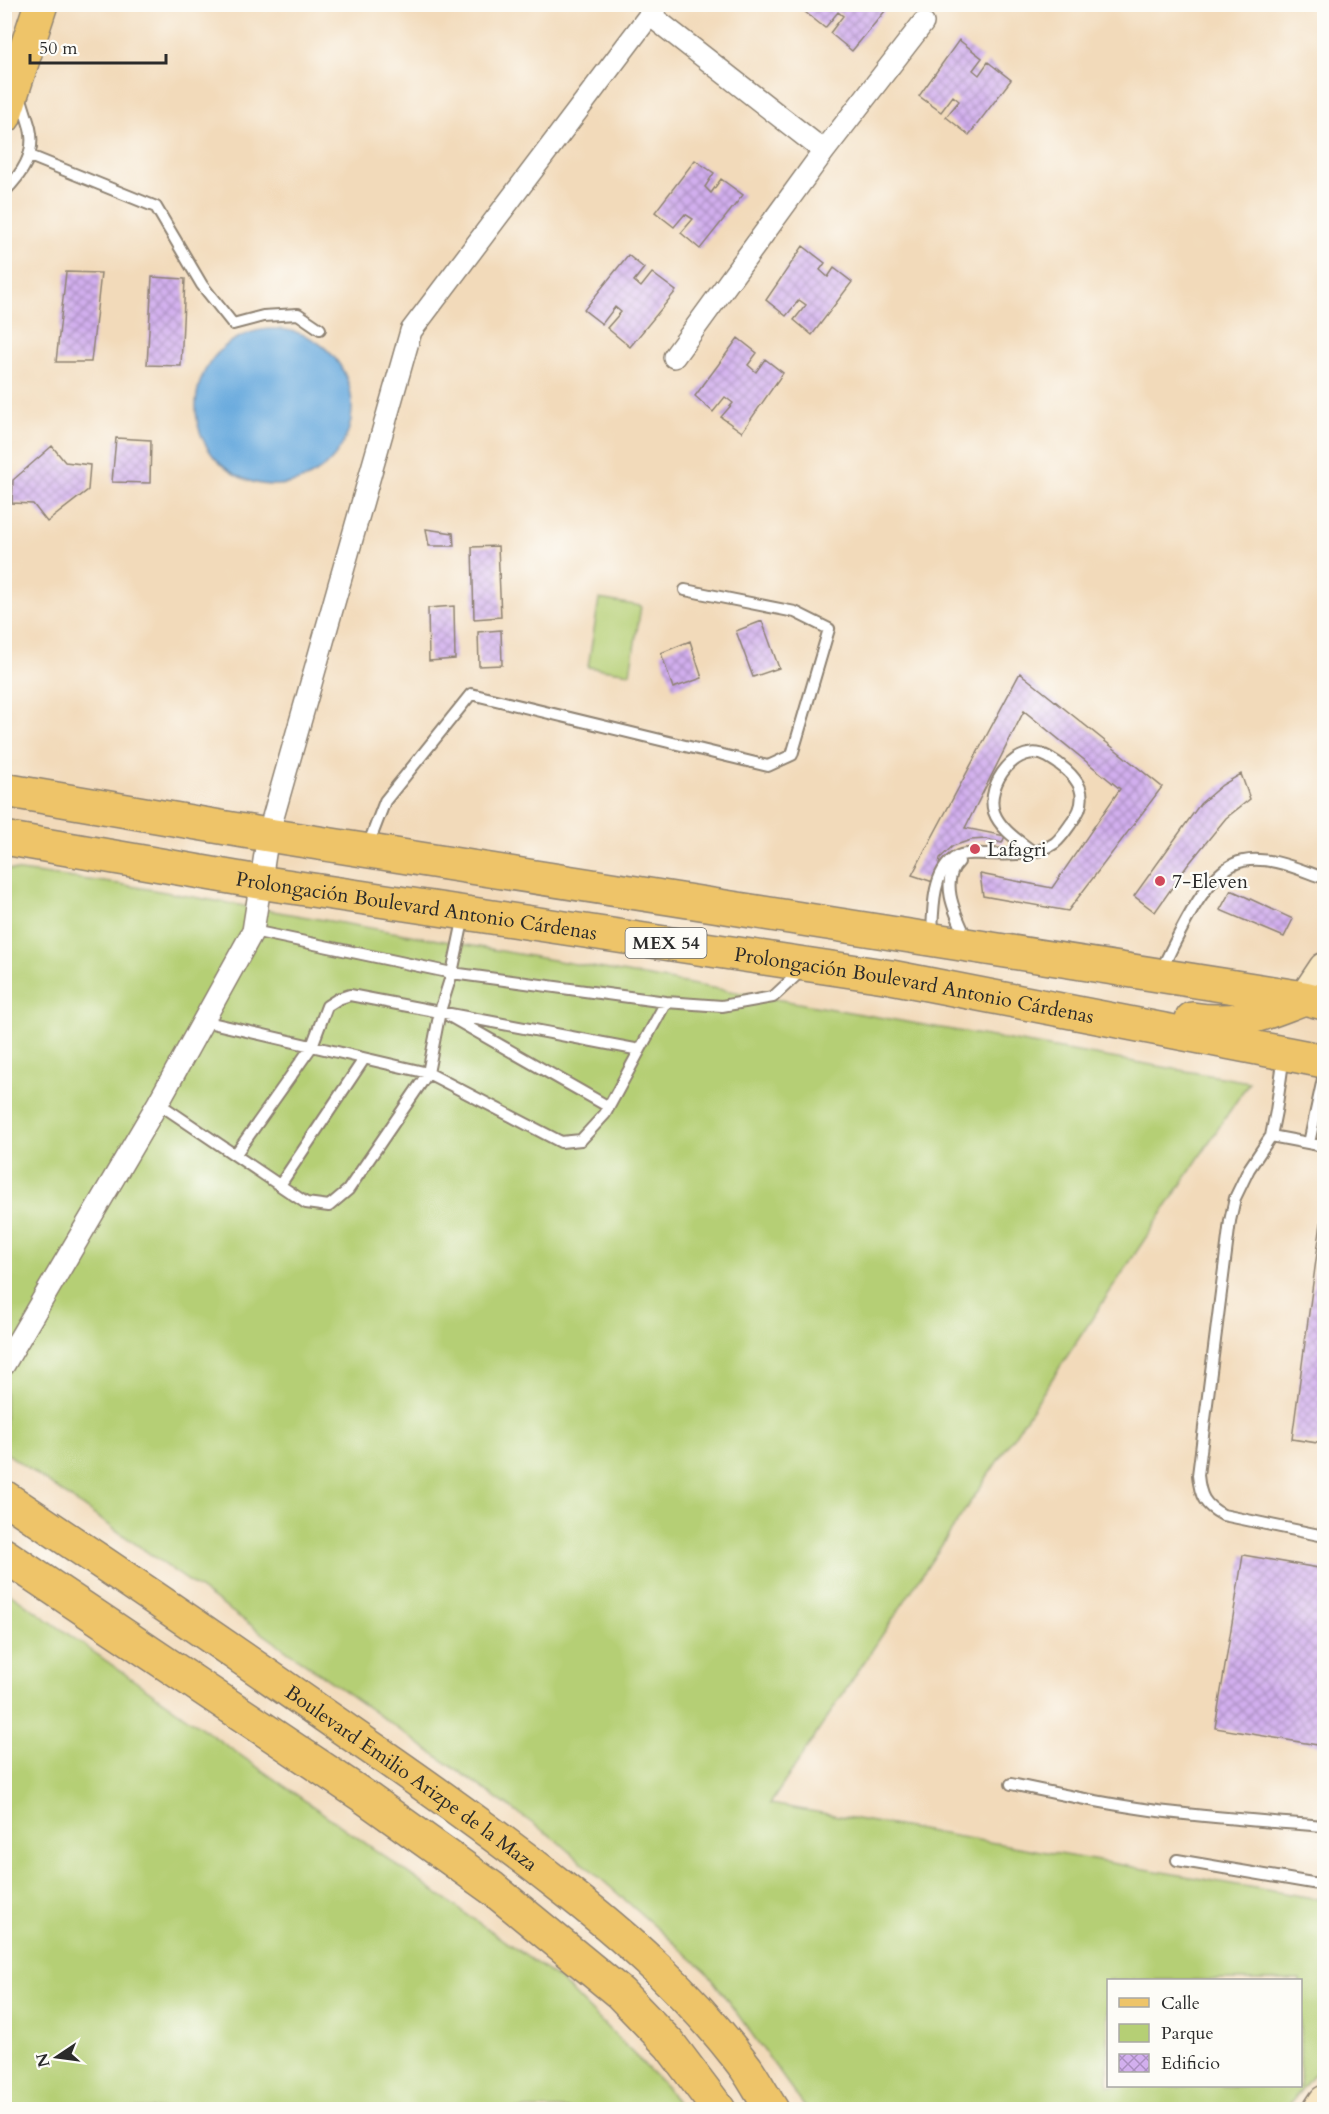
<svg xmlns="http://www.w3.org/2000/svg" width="1329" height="2114" viewBox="0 0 1329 2114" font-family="Cardo,serif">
<defs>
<pattern id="building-cross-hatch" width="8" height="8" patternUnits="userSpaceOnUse" patternTransform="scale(1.5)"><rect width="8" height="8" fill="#d2afee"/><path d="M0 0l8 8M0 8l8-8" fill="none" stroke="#ab8fc1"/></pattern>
</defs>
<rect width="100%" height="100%" fill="#fdfcf7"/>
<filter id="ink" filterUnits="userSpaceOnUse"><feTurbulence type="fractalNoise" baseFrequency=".0167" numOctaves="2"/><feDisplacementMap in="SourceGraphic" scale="12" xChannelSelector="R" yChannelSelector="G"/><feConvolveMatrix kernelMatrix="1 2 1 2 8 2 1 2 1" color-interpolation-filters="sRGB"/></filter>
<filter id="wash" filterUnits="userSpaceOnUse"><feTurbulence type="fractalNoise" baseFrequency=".008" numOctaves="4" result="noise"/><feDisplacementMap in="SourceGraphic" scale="24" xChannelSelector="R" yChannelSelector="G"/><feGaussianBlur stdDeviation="1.35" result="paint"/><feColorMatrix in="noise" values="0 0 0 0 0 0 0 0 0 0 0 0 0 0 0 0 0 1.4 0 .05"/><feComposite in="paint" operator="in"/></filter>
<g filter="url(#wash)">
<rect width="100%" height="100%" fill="#f2daba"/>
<path fill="#b5cf75" stroke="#707d50" stroke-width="1.5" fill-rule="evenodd" d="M599,599L641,606L630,673L588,667Z
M5,869L119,884L1249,1082L770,1804L1324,1900V2061L1286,2109H806L707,1972L559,1842L5,1452ZM1108,1980H1300V2086H1108Z
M4,1589L560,1980L667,2088L681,2109H5Z"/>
<path fill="#6babde" stroke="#4b6b84" stroke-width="1.5" d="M196 407a78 78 0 1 1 156 0a78 78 0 1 1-156 0Z"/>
<g id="blocks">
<path fill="url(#building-cross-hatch)" d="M811,5H890L852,51L830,33L843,16L838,12L825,28L805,12Z
M959,40L982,58L973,70L979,75L988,62L1011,80L969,135L946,117L959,101L953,96L941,112L919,96Z
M695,160L714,173L705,187L711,193L721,179L743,195L700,249L681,233L693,219L685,214L674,227L655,212Z
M803,246L825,263L820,270L828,277L834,268L852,282L812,335L794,320L806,305L799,300L786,316L766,300Z
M628,255L644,268L634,281L641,287L652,273L676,291L630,347L607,328L621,312L615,307L602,324L584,310Z
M66,272L101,273L91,362H56Z
M152,277L185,279L181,366L147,365Z
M738,338L757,353L748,365L756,372L765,359L783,373L742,432L721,417L733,403L725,397L713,412L695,396Z
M116,438L151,440L150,483L112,482Z
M52,446L65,462L90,465L88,490L47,522L33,504L12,503L13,480Z
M426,529L453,533L454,546H429Z
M498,546L501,617L474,619L472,547Z
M454,606L455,659L429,661L428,608Z
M762,621L779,668L753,677L736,631Z
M501,630L502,665L479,666L478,632Z
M690,641L702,678L673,688L661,653Z
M1020,673L1162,787L1068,911L983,896L980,874L1052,888L1120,789L1024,711L965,828L1005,836L1002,843L986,839L971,840L953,846L940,858L936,883L912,875Z
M1241,774L1250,799L1226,818L1187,866L1155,912L1134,896L1200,804L1222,785Z
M1231,890L1293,919L1284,937L1220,910Z
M1321,1223L1324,1224V1444L1292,1439Z
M1243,1555L1324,1569V1746L1215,1728Z"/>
</g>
</g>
<g filter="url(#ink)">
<use href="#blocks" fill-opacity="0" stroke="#8e8272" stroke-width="1.5"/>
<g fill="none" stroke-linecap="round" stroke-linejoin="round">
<defs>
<path id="lane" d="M30,156L156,207L202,285L233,324L263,316L298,314L320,329
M4,192C22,174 36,154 30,128C27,117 23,106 20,95
M367,848L385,801L471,694L768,766L792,755L829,629L795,612L685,590
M959,862C938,882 957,917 967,939
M464,916L452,973L666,1002L722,1006L773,997L802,970
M932,935C933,912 932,874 953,859C962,852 973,854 984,854C1005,855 1037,856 1055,843C1062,837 1067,829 1072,822C1080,812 1084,800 1080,788C1075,775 1059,763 1048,757C1017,740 985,785 994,812C1000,829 1019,841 1032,851
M1161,970C1177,940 1206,868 1243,861C1269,855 1300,870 1324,878
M449,1016L609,1107
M203,1021L428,1073L561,1142L581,1140L605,1114L666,1002
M1284,1055L1276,1111L1271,1136L1249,1169L1235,1198L1230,1221L1198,1475C1200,1496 1204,1505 1223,1515L1324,1536
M158,1103L306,1203L329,1206L348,1190L428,1073L440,1011L452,973L253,931
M1271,1136L1324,1146
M1309,1143L1324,1074
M235,1155L312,1046L327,1006L338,999L350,995L640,1050
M280,1185L364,1059
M1011,1784C1058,1794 1104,1804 1151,1810C1209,1818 1267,1821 1324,1826
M1177,1860L1324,1885"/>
<path id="street" d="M650,15L824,151
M674,357L824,151L923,23
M4,1365L158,1103L253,931L268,835L411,331L658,4"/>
<path id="secondary" d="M1304,998L1324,968
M1318,2110L1324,2101"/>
<g id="primary">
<path id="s1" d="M4,1497C123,1576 240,1656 357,1738C424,1784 490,1831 554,1881C625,1936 692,1995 746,2068C755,2081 763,2096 772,2110"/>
<path d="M4,1555L362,1795L492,1888L620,1993L670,2045L719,2110"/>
</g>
<g id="highway">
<path d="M4,117L41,4"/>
<path d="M4,790L268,835L1304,998L1324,1003"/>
<path id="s2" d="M4,838L259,882L891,977L1324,1061"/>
<path d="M1192,1019C1239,1026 1259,1015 1302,999"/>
</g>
</defs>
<use href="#lane" stroke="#8e8272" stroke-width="14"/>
<use href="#street" stroke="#8e8272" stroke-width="24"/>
<use href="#secondary" stroke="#8e8272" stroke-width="33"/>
<use href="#primary" stroke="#8e8272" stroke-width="36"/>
<use href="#highway" stroke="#8e8272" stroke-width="36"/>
<use href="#lane" stroke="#fff" stroke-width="10"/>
<use href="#street" stroke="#fff" stroke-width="21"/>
<use href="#secondary" stroke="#f8e7c3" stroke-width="30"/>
<use href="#primary" stroke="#eec469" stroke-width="33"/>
<use href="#highway" stroke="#eec469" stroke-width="33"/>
</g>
</g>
<g fill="#d1495b" stroke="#fdfcf7" stroke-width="2">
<circle cx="975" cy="849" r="6"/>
<circle cx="1160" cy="881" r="6"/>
</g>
<g text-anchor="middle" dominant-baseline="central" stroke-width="4.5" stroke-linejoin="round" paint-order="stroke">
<rect fill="#fdfcf7" stroke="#6a6a68" stroke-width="1.5" x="625.5" y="928" width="81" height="30" rx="4.5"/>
<g font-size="18" font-weight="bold" fill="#2b2b2b">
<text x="666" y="943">MEX 54</text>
</g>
<g font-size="20" fill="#2b2b2b" stroke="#fdfcf7" text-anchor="start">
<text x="987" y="849">Lafagri</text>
<text x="1172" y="881">7-Eleven</text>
</g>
<g font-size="20" fill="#2b2b2b" stroke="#fdfcf7">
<text stroke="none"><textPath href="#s2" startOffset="418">Prolongación Boulevard Antonio Cárdenas</textPath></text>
<text stroke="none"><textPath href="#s2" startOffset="922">Prolongación Boulevard Antonio Cárdenas</textPath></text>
<text stroke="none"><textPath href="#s1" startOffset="495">Boulevard Emilio Arizpe de la Maza</textPath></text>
</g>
</g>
<rect width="1329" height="2114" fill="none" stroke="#fdfcf7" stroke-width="24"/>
<rect x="1107" y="1979" width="195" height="108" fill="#fdfcf7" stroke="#a9a8a5" stroke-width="1.5"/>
<rect x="1119" y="1998" width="30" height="9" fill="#eec469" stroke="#a9a8a5" stroke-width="1.5"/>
<text x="1161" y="2009" font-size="18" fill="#2b2b2b">Calle</text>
<rect x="1119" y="2024" width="30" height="18" fill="#b5cf75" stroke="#a9a8a5" stroke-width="1.5"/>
<text x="1161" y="2039" font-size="18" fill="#2b2b2b">Parque</text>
<rect x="1119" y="2054" width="30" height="18" fill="url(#building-cross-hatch)" stroke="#a9a8a5" stroke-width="1.5"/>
<text x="1161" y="2069" font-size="18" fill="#2b2b2b">Edificio</text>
<g transform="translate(57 2057) rotate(257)" stroke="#fdfcf7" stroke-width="4.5" paint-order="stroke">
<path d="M0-4.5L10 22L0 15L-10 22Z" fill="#2b2b2b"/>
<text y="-9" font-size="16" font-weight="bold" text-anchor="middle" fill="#2b2b2b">N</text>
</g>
<path d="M30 54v9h136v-9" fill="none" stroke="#2b2b2b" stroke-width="3"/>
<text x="39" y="54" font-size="18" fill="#2b2b2b" stroke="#fdfcf7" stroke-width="4.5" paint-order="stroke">50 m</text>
</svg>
